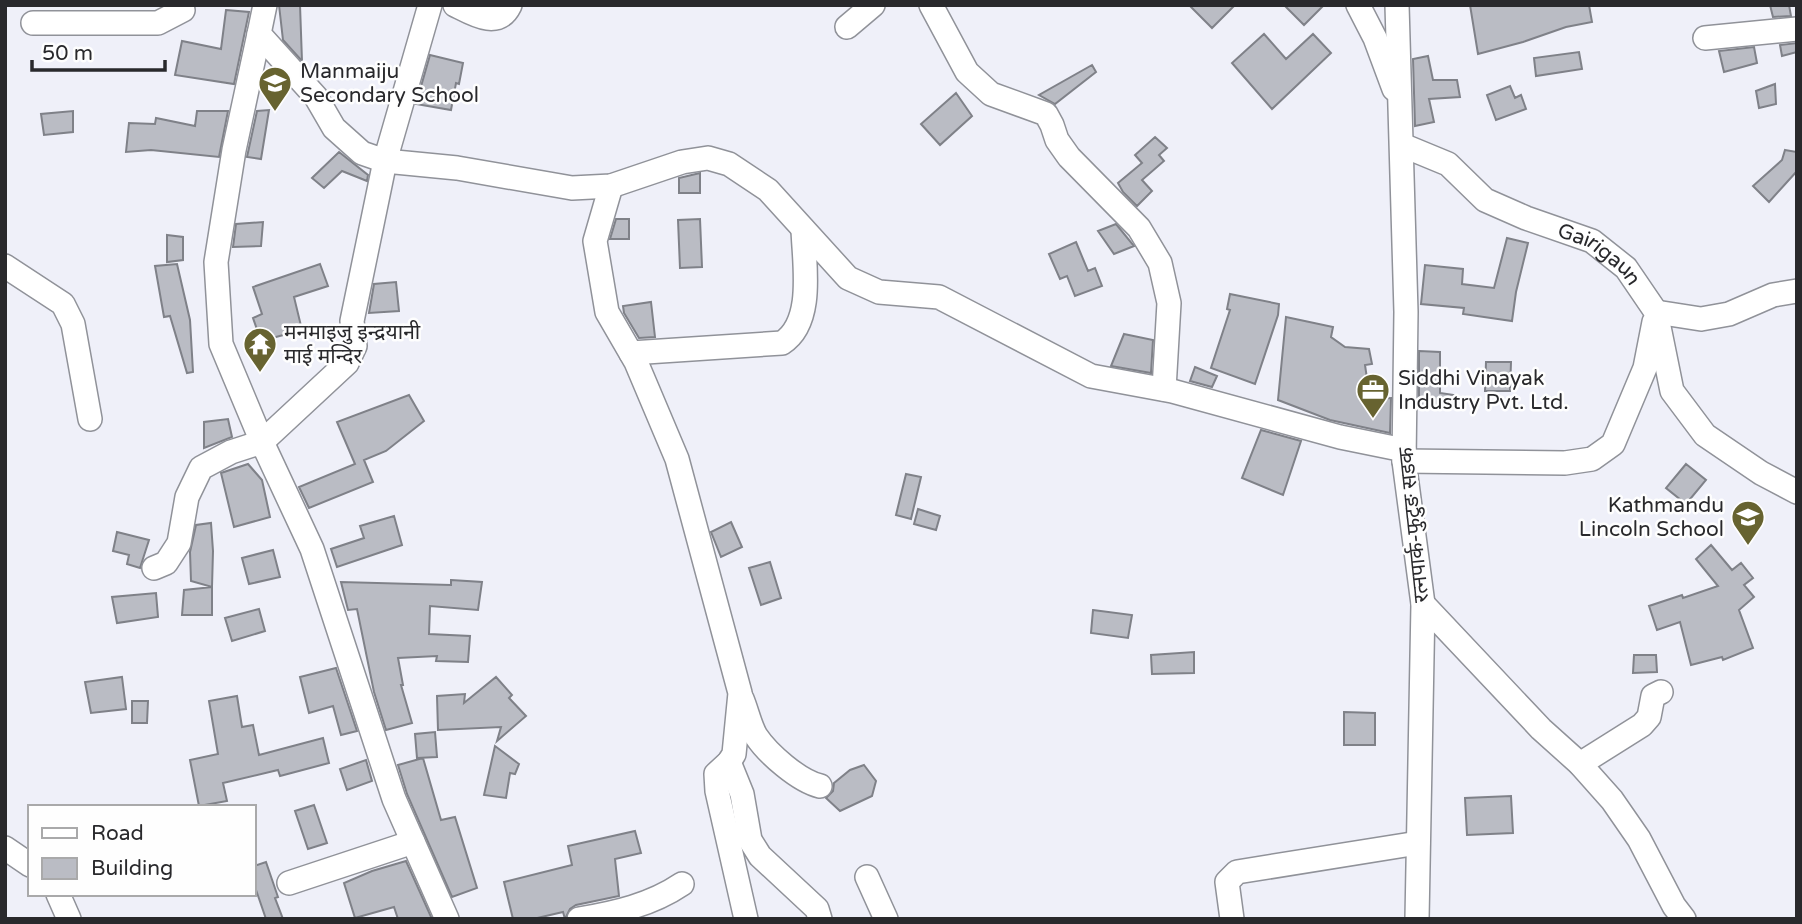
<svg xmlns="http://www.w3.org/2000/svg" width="1802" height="924" viewBox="0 0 1802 924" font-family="'Varela Round','Noto Sans Devanagari',sans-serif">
<rect width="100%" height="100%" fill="#eff0f9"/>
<path fill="#babcc4" stroke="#7f8188" stroke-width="2" d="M279,5H300L302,61L283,40Z
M1189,5H1235L1212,28Z
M1284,5H1324L1304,25Z
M1470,5H1589L1592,22L1566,27L1523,42L1478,54Z
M1770,5H1789L1791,16L1773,17Z
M226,10L249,12L234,84L175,75L182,41L221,49Z
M1264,34L1286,59L1313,34L1331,53L1272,109L1232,63Z
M1797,43V52L1782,56L1780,45Z
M1754,47L1757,63L1724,72L1719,51Z
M1579,52L1582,69L1536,76L1534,58Z
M430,55L463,63L459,84L456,83L451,110L416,104Z
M1428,56L1433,80H1457L1460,97L1429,99L1434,122L1415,126L1413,59Z
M1092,65L1096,72L1055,104L1039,95Z
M1775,84L1776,104L1759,108L1756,91Z
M1510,86L1515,98L1521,95L1526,109L1496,120L1487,95Z
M956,93L972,116L940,145L921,124Z
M269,110L261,159L247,157L257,111Z
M73,111V132L44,135L41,114Z
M197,111H228L219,157L151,150L126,152L129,123L155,124L156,118L195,126Z
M1155,137L1167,148L1159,155L1164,161L1142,180L1152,191L1137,206L1123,192L1118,183L1142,163L1135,155Z
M1785,150L1797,152V171L1769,202L1753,186L1782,160Z
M339,152L368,175L367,181L342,171L324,188L312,178Z
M700,173V193H679V178Z
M616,219H629V239H610Z
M700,219L702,267L680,268L678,220Z
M263,222L261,246L233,247L236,224Z
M1116,224L1134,246L1114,254L1098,231Z
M167,235L183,237V260L167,262Z
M1507,238L1528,243L1516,292L1512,321L1463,314L1464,308L1421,304L1425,265L1463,269L1462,284L1494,288Z
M1076,242L1088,271L1095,268L1102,286L1075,296L1067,276L1060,279L1049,254Z
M177,264L190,320L193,372L187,373L170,316L164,317L155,266Z
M320,264L328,286L294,297L302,330L261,341L253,318L262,314L253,287Z
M396,282L399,311L369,313L374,284Z
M1230,294L1279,304L1278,315L1255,384L1211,368L1230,310L1227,309Z
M651,302L655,337L639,338L624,313L623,306Z
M1286,317L1333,327L1331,337L1345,347L1369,349L1372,364L1365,365L1370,399L1391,398L1390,433L1330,420L1278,400Z
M1124,334L1153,340L1151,373L1111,366Z
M1419,351L1440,352V393L1454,395L1450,407H1419Z
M1486,362H1511L1510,391H1485Z
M1195,367L1217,376L1212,387L1190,381Z
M409,395L424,421L386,451L364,460L373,482L309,508L299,487L355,464L337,422Z
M228,419L232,437L204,448V422Z
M1261,430L1301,441L1283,495L1242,478Z
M248,464L262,480L270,517L234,527L221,473Z
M1686,464L1706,480L1686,504L1666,488Z
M906,474L921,477L911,519L896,515Z
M918,509L940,516L936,530L914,524Z
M394,516L402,545L337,567L331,549L364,538L360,526Z
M731,522L742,547L721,557L711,532Z
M211,523L213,551L212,587L191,581L190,552L196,525Z
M117,532L149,540L140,568L127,564L129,555L113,551Z
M1711,545L1732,570L1741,563L1753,578L1744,585L1754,597L1739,610L1753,648L1723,660L1722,657L1691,665L1680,622L1657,630L1649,606L1682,595L1683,598L1718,586L1696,559Z
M273,550L280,577L249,584L242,558Z
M770,562L781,598L761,605L749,568Z
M451,580L482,582L478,610L430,606L429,634L470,636L468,662L436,661L437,656L398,658L403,685H401L412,723L386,730L374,692L357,609L348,610L341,582L451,585Z
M212,587V615H182L184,590Z
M156,593L158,617L117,623L112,597Z
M259,609L265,631L232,641L225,618Z
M1093,610L1132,615L1128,638L1091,633Z
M1194,652V673L1152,674L1151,655Z
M1634,655H1656L1657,672L1633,673Z
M336,668L357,731L341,735L333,706L309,713L300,677Z
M122,677L126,709L91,713L85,682Z
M496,677L512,695L509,698L526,716L497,741L501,727L438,730L437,696L465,694L464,703Z
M237,696L242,727L253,725L259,755L323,738L329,763L280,776L278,770L223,783L227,801L199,806L190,760L218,754L209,701Z
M132,701H148L147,723H132Z
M1344,712L1375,713V745H1344Z
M435,732L437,757L417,758L415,734Z
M495,746L519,764L515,774L510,773L506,798L484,795Z
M423,758L441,820L455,817L477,888L452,897L407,794L398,765Z
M366,760L372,781L347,790L340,769Z
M864,765L876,781L872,796L840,811L826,798L833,791L834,783L850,770Z
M1511,796L1513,833L1467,835L1465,798Z
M314,805L327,843L308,849L295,811Z
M635,831L641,853L615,859L619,896L576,905L570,909L565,919L563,912L533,919H513L504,882L572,865L568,846Z
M406,861L432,919H398L394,907L355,918L344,883L372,871Z
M266,862L278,897L275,898L283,919H266L254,884V866Z"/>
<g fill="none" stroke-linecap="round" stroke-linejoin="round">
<defs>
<g id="minor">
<path d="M265,5L259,34L316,97L334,128L362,153L385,161L430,5"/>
<path d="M455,5C473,14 498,30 510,5"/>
<path d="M931,5L967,72L991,94L1046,114L1052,125L1057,140L1069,157L1139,228L1160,263L1169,303L1164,389"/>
<path d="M1358,5L1375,38L1394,89"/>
<path d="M1397,5L1406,312L1404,461L1423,604L1417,919"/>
<path d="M33,23H158L183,10"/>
<path d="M847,27L873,5"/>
<path d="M259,34L234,150L216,262L221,344L262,442L312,549L394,799L447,919"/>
<path d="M1705,38L1797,29"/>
<path id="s1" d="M1402,145L1448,164L1485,200L1526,218L1592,241L1626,268L1656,312L1672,391L1705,435L1761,473L1797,492"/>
<path d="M611,186L595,241L607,312L636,362L677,459L740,693L734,754L729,762L716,774L717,791L746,919"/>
<path d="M5,266L63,304L73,324L90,419"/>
<path d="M1656,312L1701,319L1729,314L1773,295L1797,291"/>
<path d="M631,353L782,343C815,322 804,263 803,229"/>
<path d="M1404,461L1565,463L1592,459L1613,444L1645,368L1654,322"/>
<path d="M154,568L166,563L179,543L187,497L201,468L231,452L262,442L347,363L355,346L352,321L385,161L457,168L572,188L611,186L682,162L708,158L729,164L768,190L848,278L879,292L939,297L1091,376L1172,391L1340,437L1404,450"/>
<path d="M1423,604L1541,729L1580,764L1612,800L1639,839L1674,906L1684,919"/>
<path d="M742,699C747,711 750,726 756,736C768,754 799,781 820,786"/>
<path d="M729,762L742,794L750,840L760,856L817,909L820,919"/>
<path d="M1580,764L1642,725L1649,717L1653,696L1661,692"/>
<path d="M5,848L30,865"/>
<path d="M867,877L886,919"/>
<path d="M289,883L413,842"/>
<path d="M58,894L69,919"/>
<path d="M579,919C615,913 651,905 682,884"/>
<path d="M1232,919L1227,882L1237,872L1418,843"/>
</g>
</defs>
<use href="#minor" stroke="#909299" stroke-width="26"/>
<use href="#minor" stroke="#fff" stroke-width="23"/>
</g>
<defs>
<symbol id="school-pin" viewBox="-11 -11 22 30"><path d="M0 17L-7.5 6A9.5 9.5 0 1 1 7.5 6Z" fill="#676330" stroke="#fefefe"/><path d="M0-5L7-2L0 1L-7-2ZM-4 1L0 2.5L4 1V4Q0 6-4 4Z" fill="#fff"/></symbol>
<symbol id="temple-pin" viewBox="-11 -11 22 30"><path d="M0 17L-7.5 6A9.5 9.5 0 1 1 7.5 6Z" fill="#676330" stroke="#fefefe"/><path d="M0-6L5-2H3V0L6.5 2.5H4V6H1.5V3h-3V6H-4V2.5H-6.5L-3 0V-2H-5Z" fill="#fff"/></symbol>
<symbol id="office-pin" viewBox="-11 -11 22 30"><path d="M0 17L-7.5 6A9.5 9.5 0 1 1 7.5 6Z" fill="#676330" stroke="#fefefe"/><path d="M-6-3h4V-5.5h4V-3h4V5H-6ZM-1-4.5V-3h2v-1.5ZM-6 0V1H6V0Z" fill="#fff"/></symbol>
</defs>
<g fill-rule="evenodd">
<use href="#school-pin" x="256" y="64" width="38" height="52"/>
<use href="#temple-pin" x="241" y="325" width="38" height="52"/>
<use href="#office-pin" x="1354" y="371" width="38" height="52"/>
<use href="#school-pin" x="1729" y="498" width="38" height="52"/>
</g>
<g text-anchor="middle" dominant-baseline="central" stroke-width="5" stroke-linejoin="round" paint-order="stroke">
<g font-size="21" fill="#29292c" stroke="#fefefe" text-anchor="start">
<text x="300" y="71">Manmaiju<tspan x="300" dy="24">Secondary School</tspan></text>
<text x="284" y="332">मनमाइजु इन्द्रयानी<tspan x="284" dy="24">माई मन्दिर</tspan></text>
<text x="1398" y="378">Siddhi Vinayak<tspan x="1398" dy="24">Industry Pvt. Ltd.</tspan></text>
<text x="1724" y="505" text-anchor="end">Kathmandu<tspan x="1724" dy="24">Lincoln School</tspan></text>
</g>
<g font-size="21" fill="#29292c" stroke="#fefefe">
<text stroke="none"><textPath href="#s1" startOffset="229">Gairigaun</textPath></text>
<text transform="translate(1414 525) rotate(-96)">रत्नपार्क-फुटुङ सडक</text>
</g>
</g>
<rect width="1802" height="924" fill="none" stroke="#29292c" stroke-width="14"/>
<rect x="28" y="805" width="228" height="91" fill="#fefefe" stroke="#a9a9aa" stroke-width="2"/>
<rect x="42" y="828" width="35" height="10" fill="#ffffff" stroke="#a9a9aa" stroke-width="2"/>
<text x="91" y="840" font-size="21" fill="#29292c">Road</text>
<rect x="42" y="858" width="35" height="21" fill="#babcc4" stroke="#a9a9aa" stroke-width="2"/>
<text x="91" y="875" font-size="21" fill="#29292c">Building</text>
<path d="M32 60v10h133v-10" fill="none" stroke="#29292c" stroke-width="3.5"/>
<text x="42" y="60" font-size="21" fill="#29292c" stroke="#fefefe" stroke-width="5" paint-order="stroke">50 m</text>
</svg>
